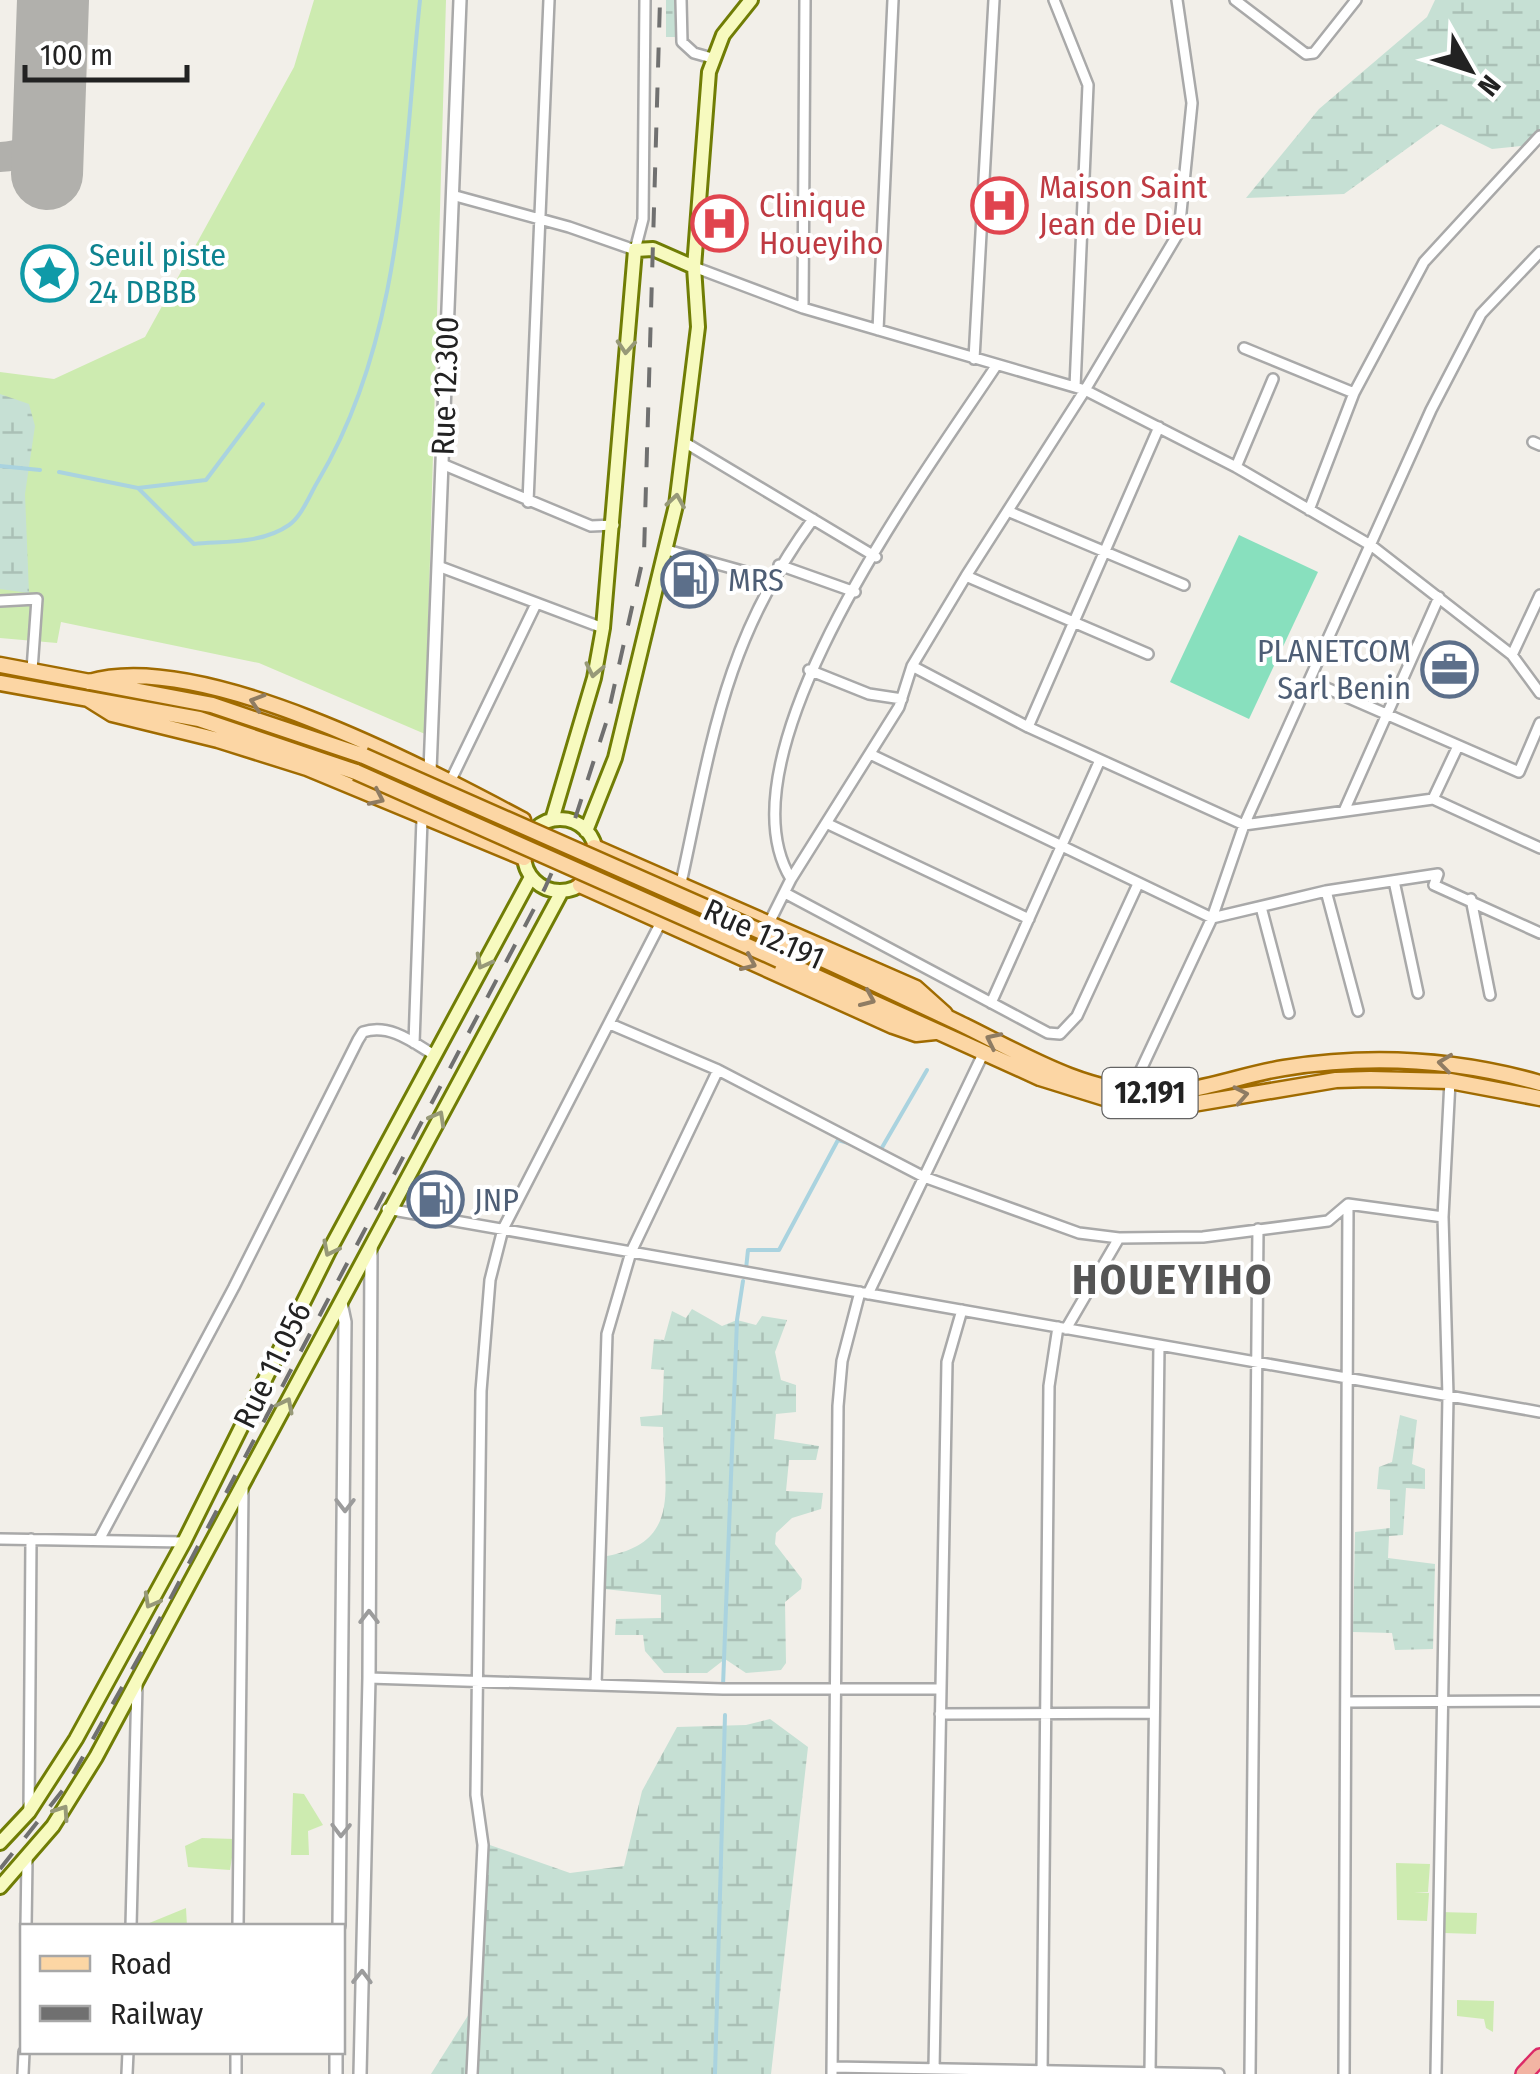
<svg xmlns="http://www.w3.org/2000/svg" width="1540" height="2074" viewBox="0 0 1540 2074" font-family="'Fira Sans Condensed',sans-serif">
<defs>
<pattern id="wetland-marsh" width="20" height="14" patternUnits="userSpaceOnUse" patternTransform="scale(2.5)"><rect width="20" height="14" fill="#c6e0d4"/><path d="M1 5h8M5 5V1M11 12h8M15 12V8" fill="none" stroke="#aac0b6"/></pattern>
</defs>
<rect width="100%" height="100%" fill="#f2efe9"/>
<path fill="#cdebb0" d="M314,0H446L425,734L259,663L61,622L57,643L0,638V372L54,379L145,337L294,67Z
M293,1793L304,1794L323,1825L308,1831L309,1855H291Z
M202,1838L235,1839L230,1870L188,1867L185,1846Z
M1396,1863L1430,1864L1428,1892H1414L1429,1893L1427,1921L1397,1920Z
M186,1908L187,1926H142Z
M1440,1912L1477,1913L1476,1934L1444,1933Z
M1457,2000L1494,2001L1493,2032L1486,2028L1484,2019L1457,2016Z"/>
<path fill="url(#wetland-marsh)" d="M666,0H677L678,37H666Z
M1435,0H1540V144L1492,149L1441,124L1344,194L1246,198L1319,109L1427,17Z
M0,394L29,404L35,426L25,494L29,593L0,589Z
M692,1309L722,1326L737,1320L756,1325L762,1316L787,1320L775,1352L781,1380L796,1385V1412L776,1414L774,1439L819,1446L816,1460H789L786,1491L823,1493L821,1509L792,1518L776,1533L775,1544L802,1579L801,1589L785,1602L786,1663L781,1670L746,1673L725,1659L707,1673H664L645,1651L643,1635H615L616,1619L661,1618V1595L604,1589L607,1556C682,1542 664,1488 663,1427L641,1426L640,1417L662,1415L664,1370L651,1369L654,1339L664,1340L672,1311L686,1318Z
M1400,1415L1417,1420L1412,1464L1425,1469V1489L1406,1488L1403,1535L1389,1536L1388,1558L1435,1564L1433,1649L1395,1650L1392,1633L1353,1632L1355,1532L1390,1528V1490L1377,1489L1379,1467L1392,1462Z
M770,1719L808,1747L771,2074H431L481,1995L484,1843L570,1873L624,1866L642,1791L677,1727L746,1725Z"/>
<path fill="#88e0be" d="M1239,535L1318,572L1249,719L1170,682Z"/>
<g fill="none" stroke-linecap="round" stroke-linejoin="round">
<path stroke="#aad3df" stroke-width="4" d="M0,466L40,470
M59,472L138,488L194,544C225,541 262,544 289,525C302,516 310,494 318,481C404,337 403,161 420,0
M138,488L206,480L263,404
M880,1151L927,1070
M746,1269L748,1250H779L838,1140L852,1144
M723,1686L737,1320L743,1281
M715,2074L725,1715"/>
<path stroke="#b1b0ac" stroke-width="30" d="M0,157C42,156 76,116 69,75C66,58 56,46 52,29"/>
<path stroke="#b1b0ac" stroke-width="72" d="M47,174L53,0"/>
<defs>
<path id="minor" d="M681,0L682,42L694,53L712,58
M1054,0L1088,85L1075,387
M1235,0L1306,54L1314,53L1356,0
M452,195L569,227L635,250L643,219L645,0
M694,267L803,308L1085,390L1179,232L1192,103L1177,0
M803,308L805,0
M878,330L893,0
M1244,348L1354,393
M974,359L994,0
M684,442L876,557
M1533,442L1540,445
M442,464L591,526L614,525
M1236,467L1273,379
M528,502L549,0
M1309,510L1354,393L1424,262L1540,136
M1010,512L1184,585
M667,550L771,579
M779,565L855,592
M438,566L603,628
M966,576L1148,654
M0,601L37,599L32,670
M1512,655L1540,595
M912,666L1028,727L1244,825L1433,799L1540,848
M809,670L869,694L902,699
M1324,687L1519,772L1540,723
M1028,727L1159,427
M870,754L1212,918L1326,891L1438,874L1434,885L1540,933
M450,782L536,604
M1433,799L1458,746
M1344,811L1439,597
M826,823L1029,919
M791,879C715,755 926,472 996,366
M1394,881L1418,993
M681,883C712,741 724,640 813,519
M1326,891L1358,1011
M785,893L1048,1033L1060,1034L1077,1016L1138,884
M1471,899L1490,995
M1261,907L1289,1013
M769,923L791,879L899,707L912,666L966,576L1085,390L1236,467L1372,546L1512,655L1540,693
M991,1003L1100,760
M610,1024L718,1070L924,1177L1079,1233L1119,1238L1203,1237L1328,1221L1348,1204L1443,1217
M414,1043L422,819
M1131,1091L1212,918L1244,825L1431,410L1481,314L1540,252
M387,1209L1540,1412
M868,1294L984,1052
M1066,1329L1119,1238
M0,1539L184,1542
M99,1540L234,1287L358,1040L363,1032C389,1023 413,1042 434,1055
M369,1678L723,1689H941
M596,1685L607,1334L631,1252L718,1070
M1346,1702L1540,1701
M940,1714L1154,1713
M29,1812L31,1539
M26,1926L27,1859
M131,1926L137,1684
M238,1926L243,1489
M832,2067L1219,2074
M934,2069L947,1362L962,1310
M1150,2073L1159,1345
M23,2074L24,2052
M127,2074L128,2052
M236,2074V2052
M472,2074L483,1845L476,1795L481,1391L490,1280L503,1229L660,924
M832,2074L838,1406L842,1361L860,1292
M1042,2074L1049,1386L1058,1327
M1250,2074L1258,1229
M1344,2074L1348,1204
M1436,2074L1448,1396L1443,1217L1450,1081"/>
<path id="tertiary" d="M430,771L460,0
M339,1926L345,1322L341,1303
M336,2074V2052
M360,2074L369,1678L371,1248"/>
<path id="secondary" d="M524 855a36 36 0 1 1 72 0a36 36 0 1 1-72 0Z
M552,820L594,678L603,628L635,250L653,249L694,267
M586,831L615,758L676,505L698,327L694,267L709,72L723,35L751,0
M0,1843L29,1812L76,1739L184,1542L329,1251L531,877
M0,1887L53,1826L96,1757L562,891"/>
<path id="primary" d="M0,665L212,705L364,756
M89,682C201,649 423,767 523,820
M0,683L199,719L356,772
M88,699L112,714L218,740L307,768L524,858
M594,847L916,988L945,1014
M580,885L893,1026L916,1034L935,1032
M787,943C845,969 902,996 959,1023C1019,1052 1082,1092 1150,1093C1197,1094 1239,1075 1284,1068C1371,1054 1456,1059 1540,1083
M779,960L1040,1078L1114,1101L1193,1104L1336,1080L1370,1079L1450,1081L1540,1098"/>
<path id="trunk" d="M1524,2074L1540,2057"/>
</defs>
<use href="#minor" stroke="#a9a9a9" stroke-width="14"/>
<use href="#tertiary" stroke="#a9a9a9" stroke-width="16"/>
<use href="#secondary" stroke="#707d05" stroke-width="18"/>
<use href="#primary" stroke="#a06b00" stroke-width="19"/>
<use href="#trunk" stroke="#dc2a67" stroke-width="20"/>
<use href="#minor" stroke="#fff" stroke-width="9"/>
<use href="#tertiary" stroke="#fff" stroke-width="11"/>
<use href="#secondary" stroke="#f7fabf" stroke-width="12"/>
<use href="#primary" stroke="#fcd6a4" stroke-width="14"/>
<use href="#trunk" stroke="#f2b4a3" stroke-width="15"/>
<path stroke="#707070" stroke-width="4" stroke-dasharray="20 20" stroke-linecap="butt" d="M0,1869L67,1785L148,1641L545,888L574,822L606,723L644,554L660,0"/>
<defs>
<path id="primary-bridge" d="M364,756L787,943
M356,772L779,960"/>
</defs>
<use href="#primary-bridge" stroke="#a06b00" stroke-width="19" stroke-linecap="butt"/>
<use href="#primary-bridge" stroke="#fcd6a4" stroke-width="14"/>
</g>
<defs><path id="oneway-chevron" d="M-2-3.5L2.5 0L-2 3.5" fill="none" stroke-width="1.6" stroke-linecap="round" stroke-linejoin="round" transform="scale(2.5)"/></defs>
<g stroke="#979978">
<use href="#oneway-chevron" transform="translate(626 347) rotate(94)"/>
<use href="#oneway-chevron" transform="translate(676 501) rotate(-81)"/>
<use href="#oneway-chevron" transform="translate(594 670) rotate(102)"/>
<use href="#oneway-chevron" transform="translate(483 962) rotate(118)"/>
<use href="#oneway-chevron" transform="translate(438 1118) rotate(-61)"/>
<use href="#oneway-chevron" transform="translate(330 1249) rotate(117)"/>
<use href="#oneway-chevron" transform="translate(286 1405) rotate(-63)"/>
<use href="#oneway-chevron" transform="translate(151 1601) rotate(119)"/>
<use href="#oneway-chevron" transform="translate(62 1812) rotate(-56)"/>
</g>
<g stroke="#8f7c63">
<use href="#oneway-chevron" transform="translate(257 702) rotate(-162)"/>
<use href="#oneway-chevron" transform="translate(377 798) rotate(25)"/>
<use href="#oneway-chevron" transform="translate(749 963) rotate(24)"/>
<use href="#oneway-chevron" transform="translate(868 999) rotate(24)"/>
<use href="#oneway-chevron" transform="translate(993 1040) rotate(-154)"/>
<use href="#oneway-chevron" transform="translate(1445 1063) rotate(-173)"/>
<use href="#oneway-chevron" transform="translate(1241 1095) rotate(-11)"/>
</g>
<g stroke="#9c9c9c">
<use href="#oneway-chevron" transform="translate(345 1505) rotate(90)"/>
<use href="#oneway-chevron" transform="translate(369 1617) rotate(-90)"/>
<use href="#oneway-chevron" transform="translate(341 1830) rotate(91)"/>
<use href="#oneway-chevron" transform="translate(362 1977) rotate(-89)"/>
</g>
<defs>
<symbol id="hospital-ring" viewBox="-11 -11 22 22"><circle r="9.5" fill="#fff" stroke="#e0444e" stroke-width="1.5"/><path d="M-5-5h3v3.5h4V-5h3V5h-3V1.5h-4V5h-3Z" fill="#e0444e"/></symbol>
<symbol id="sight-ring" viewBox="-11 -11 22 22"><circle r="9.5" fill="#fff" stroke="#0f9aa8" stroke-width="1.5"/><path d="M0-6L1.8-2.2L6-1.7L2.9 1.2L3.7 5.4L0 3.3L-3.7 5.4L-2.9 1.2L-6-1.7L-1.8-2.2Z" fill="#0f9aa8"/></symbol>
<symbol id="fuel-ring" viewBox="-11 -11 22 22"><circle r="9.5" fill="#fff" stroke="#5c6f8a" stroke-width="1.5"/><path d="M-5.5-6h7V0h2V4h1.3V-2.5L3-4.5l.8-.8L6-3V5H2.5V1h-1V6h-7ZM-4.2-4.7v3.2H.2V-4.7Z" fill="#5c6f8a"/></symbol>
<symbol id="office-ring" viewBox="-11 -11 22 22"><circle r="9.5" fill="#fff" stroke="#5c6f8a" stroke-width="1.5"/><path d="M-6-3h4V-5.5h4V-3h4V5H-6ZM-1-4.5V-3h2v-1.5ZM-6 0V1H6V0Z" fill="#5c6f8a"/></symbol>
</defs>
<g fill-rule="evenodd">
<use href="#hospital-ring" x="968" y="174" width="63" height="63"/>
<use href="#hospital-ring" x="688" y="192" width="63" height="63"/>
<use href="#sight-ring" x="18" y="242" width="63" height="63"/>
<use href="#fuel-ring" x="658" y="548" width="63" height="63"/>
<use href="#office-ring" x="1418" y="638" width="63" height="63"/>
<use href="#fuel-ring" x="404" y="1168" width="63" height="63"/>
</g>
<g text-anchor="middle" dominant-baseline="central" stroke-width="8" stroke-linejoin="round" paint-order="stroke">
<rect fill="#fff" stroke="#646464" stroke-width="2.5" x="1102.5" y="1068" width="95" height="50" rx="8"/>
<g font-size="30" font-weight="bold" fill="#222">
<text x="1150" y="1093">12.191</text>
</g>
<g font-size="32" fill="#be3a42" stroke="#fff" text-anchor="start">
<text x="1039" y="187">Maison Saint<tspan x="1039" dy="37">Jean de Dieu</tspan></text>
<text x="759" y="206">Clinique<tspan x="759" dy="37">Houeyiho</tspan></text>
</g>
<g font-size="32" fill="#0d838f" stroke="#fff" text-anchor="start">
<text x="89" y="255">Seuil piste<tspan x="89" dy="37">24 DBBB</tspan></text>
</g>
<g font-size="32" fill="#222" stroke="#fff">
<text transform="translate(445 386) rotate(-88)">Rue 12.300</text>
<text transform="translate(764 934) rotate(24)">Rue 12.191</text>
<text transform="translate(272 1365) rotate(-64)">Rue 11.056</text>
</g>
<g font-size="32" fill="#4e5e75" stroke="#fff" text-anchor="start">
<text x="728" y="580">MRS</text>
<text x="1411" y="651" text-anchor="end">PLANETCOM<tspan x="1411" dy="37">Sarl Benin</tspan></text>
<text x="474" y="1200">JNP</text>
</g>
<g font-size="42" font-weight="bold" letter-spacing="2.5" fill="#555" stroke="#fff">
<text x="1173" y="1280">HOUEYIHO</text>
</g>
</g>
<rect x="20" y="1924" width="325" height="130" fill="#ffffff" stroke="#a7a7a7" stroke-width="2.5"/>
<rect x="40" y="1956" width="50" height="15" fill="#fcd6a4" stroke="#a7a7a7" stroke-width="2.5"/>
<text x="110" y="1974" font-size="30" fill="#222222">Road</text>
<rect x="40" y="2006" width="50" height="15" fill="#707070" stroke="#a7a7a7" stroke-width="2.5"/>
<text x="110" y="2024" font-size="30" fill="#222222">Railway</text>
<g transform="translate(1470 70) rotate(129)" stroke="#ffffff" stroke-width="8" paint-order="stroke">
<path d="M0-8L18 38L0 25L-18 38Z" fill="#222222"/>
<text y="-15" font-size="28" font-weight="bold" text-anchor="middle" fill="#222222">N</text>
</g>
<path d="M25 65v15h162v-15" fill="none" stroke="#222222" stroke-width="5"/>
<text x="40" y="65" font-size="30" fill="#222222" stroke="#ffffff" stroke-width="8" paint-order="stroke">100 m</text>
</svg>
